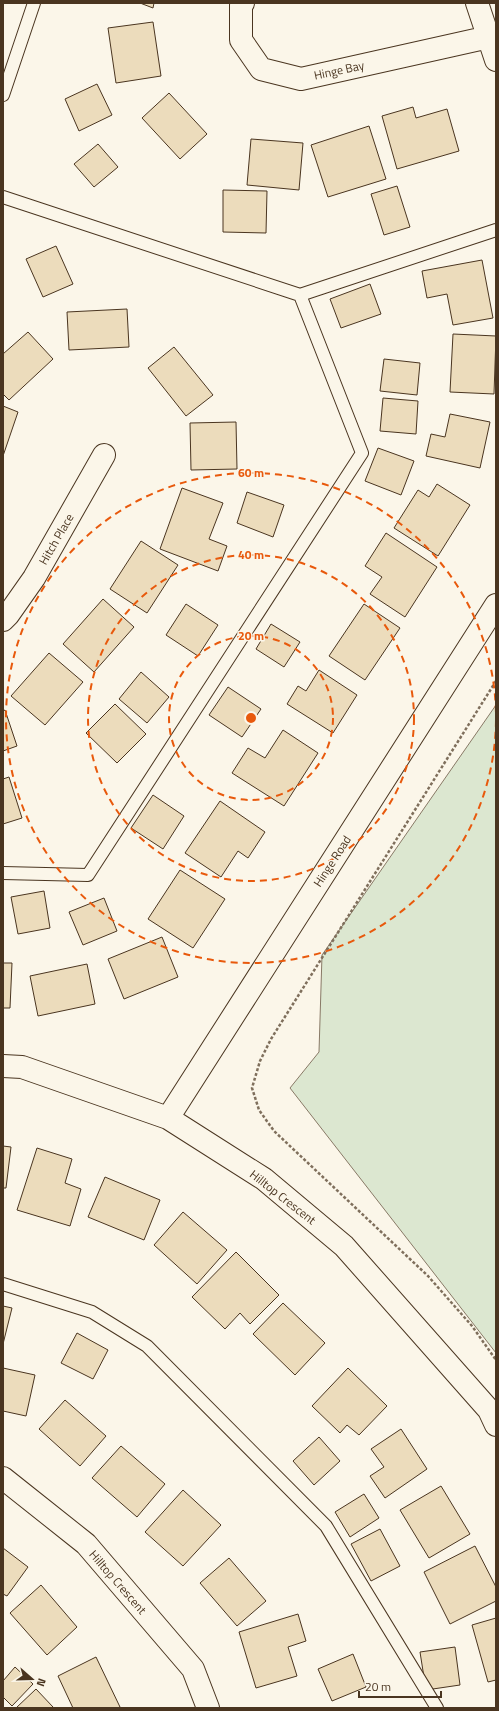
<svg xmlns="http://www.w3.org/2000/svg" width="499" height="1711" viewBox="0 0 499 1711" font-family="'Titillium Web',sans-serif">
<rect width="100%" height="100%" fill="#fbf6e9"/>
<path fill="#dce7d0" stroke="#887966" d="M496,705V1353L290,1088L319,1052L322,955Z"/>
<path fill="#ecdcbc" stroke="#4a3520" d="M140,3H154L153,8Z
M153,22L161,76L116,83L108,28Z
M97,84L112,115L79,131L65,99Z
M169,93L207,134L180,159L142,118Z
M413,107L416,118L447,109L459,151L397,169L382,116Z
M369,126L386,179L328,197L311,145Z
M251,139L303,143L299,190L247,185Z
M98,144L118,167L94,187L74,164Z
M397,186L410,227L384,235L371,194Z
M223,190L267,191L266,233L223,232Z
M56,246L73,284L43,297L26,259Z
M482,260L493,318L453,325L447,294L427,298L422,271Z
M370,284L381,314L341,328L330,299Z
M127,309L129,347L69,350L67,312Z
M28,332L53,359L9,400L3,394V354Z
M453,334L496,336L494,394L450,392Z
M174,347L213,395L186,416L148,368Z
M384,359L420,363L417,395L380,391Z
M383,398L418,401L416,434L380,431Z
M3,406L18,412L3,456Z
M450,414L490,422L480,468L426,456L431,434L445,437Z
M236,422L237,469L191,470L190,423Z
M378,448L414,461L401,495L365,481Z
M437,484L470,505L438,556L394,528L418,490L429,497Z
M182,488L223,503L209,539L227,546L218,571L160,549Z
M247,492L284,505L273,537L237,523Z
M386,533L437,567L405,617L370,594L382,577L365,566Z
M141,541L178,565L147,613L110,589Z
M103,599L134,627L94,672L63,644Z
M186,604L218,625L198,656L166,635Z
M364,604L400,628L365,680L329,656Z
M271,624L300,642L284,667L256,649Z
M49,653L83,682L45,725L11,696Z
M319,670L357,695L333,733L287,704L298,686L306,691Z
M141,672L169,697L147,723L119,699Z
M228,687L261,709L242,737L209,715Z
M115,704L146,734L117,763L86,733Z
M5,710L17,746L3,751V711Z
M283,730L318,753L284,806L232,773L248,748L265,758Z
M9,777L22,818L3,824V779Z
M153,795L184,816L163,849L131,828Z
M220,801L265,832L248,858L238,851L221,877L185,853Z
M180,870L225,899L193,948L148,919Z
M44,891L50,928L18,934L11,897Z
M104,898L117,931L83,945L69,912Z
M162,937L178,977L124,999L108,959Z
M3,963H12L10,1008H3Z
M87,964L95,1004L38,1016L30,976Z
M3,1146L11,1147L6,1188H3Z
M37,1148L72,1159L65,1183L81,1189L70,1226L17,1210Z
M105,1177L160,1200L144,1240L88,1217Z
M183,1212L227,1250L197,1284L154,1245Z
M236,1252L279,1295L250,1324L240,1313L225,1329L192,1297Z
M283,1303L325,1343L295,1375L253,1334Z
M3,1306L12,1308L3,1344Z
M77,1333L108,1350L93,1379L61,1363Z
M3,1368L35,1375L26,1416L3,1411Z
M348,1368L387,1406L359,1435L347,1425L340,1433L312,1406Z
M65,1400L106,1436L80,1466L39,1429Z
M401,1429L427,1469L385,1498L370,1476L384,1467L371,1449Z
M319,1437L340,1461L314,1485L293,1461Z
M121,1446L165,1484L137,1517L92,1478Z
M441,1486L470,1534L429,1558L400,1510Z
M183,1490L221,1525L183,1566L145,1532Z
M364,1494L379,1518L350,1537L335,1512Z
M380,1529L400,1566L371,1581L351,1544Z
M475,1546L496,1587V1601L450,1624L424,1572Z
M3,1548L28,1567L7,1596L3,1594Z
M229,1558L266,1601L237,1626L200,1583Z
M41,1585L77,1627L47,1655L10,1613Z
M298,1614L306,1641L288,1647L297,1676L256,1688L239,1632Z
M496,1618V1680L488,1682L472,1625Z
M455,1647L460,1685L426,1690L420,1652Z
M353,1654L366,1687L332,1701L318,1669Z
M96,1657L120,1707L117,1708H73L58,1676Z
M15,1667L33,1684L12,1706L3,1697V1681Z
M36,1689L53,1707L52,1708H16Z"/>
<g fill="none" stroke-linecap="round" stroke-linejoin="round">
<defs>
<path id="lane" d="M3,95L34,3
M3,197L300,295L496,230
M3,873L88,875L362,453L300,295
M3,1284L92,1312L147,1346L326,1526L437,1708"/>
<path id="street" d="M243,3L241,5V40L261,69L301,79L489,37
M477,3L496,60
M3,620L8,615L34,578L104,455
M3,1066L22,1067L168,1118L264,1179L344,1246L489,1410L496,1425
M168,1118L496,605
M3,1478L86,1544L193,1669L208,1708"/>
</defs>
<use href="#lane" stroke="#4a3520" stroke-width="14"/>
<use href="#street" stroke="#4a3520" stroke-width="24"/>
<path stroke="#7f6f5c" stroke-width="2.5" stroke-dasharray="3 2" stroke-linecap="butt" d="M496,681L271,1039L260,1061L252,1088L259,1110L274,1131L428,1276L472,1326L496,1360"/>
<use href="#lane" stroke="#fbf6e9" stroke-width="12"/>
<use href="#street" stroke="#fbf6e9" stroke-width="22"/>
</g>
<g fill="none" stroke="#e8590c" stroke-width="2" stroke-dasharray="7 5">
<circle cx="251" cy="718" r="82"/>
<circle cx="251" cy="718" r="163"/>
<path d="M496 720A245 245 0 1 1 496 716"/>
</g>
<g text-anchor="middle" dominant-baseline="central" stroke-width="3" stroke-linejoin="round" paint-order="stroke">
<g font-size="12" fill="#4a3520" stroke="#fbf6e9">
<text transform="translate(339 70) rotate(-12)">Hinge Bay</text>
<text transform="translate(56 539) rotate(-60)">Hitch Place</text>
<text transform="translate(332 861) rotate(-57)">Hinge Road</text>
<text transform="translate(283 1197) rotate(38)">Hilltop Crescent</text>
<text transform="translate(118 1582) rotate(49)">Hilltop Crescent</text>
</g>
</g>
<circle cx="251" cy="718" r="6" fill="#e8590c" stroke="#fbf6e9" stroke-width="2"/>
<g font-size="12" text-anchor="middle" font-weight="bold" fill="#e8590c" stroke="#fbf6e9" stroke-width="3" stroke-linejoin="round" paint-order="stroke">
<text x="251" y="477">60 m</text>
<text x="251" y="559">40 m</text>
<text x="251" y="640">20 m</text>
</g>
<rect width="499" height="1711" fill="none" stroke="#4a3520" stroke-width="8"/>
<g transform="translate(32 1679) rotate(110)" stroke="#fbf6e9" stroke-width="3" paint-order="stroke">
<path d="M0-3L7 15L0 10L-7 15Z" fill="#4a3520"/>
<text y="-6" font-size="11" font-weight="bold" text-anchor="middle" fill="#4a3520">N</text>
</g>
<path d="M359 1691v6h82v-6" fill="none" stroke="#4a3520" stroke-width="2"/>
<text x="365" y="1691" font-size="12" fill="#4a3520" stroke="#fbf6e9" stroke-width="3" paint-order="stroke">20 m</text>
</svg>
